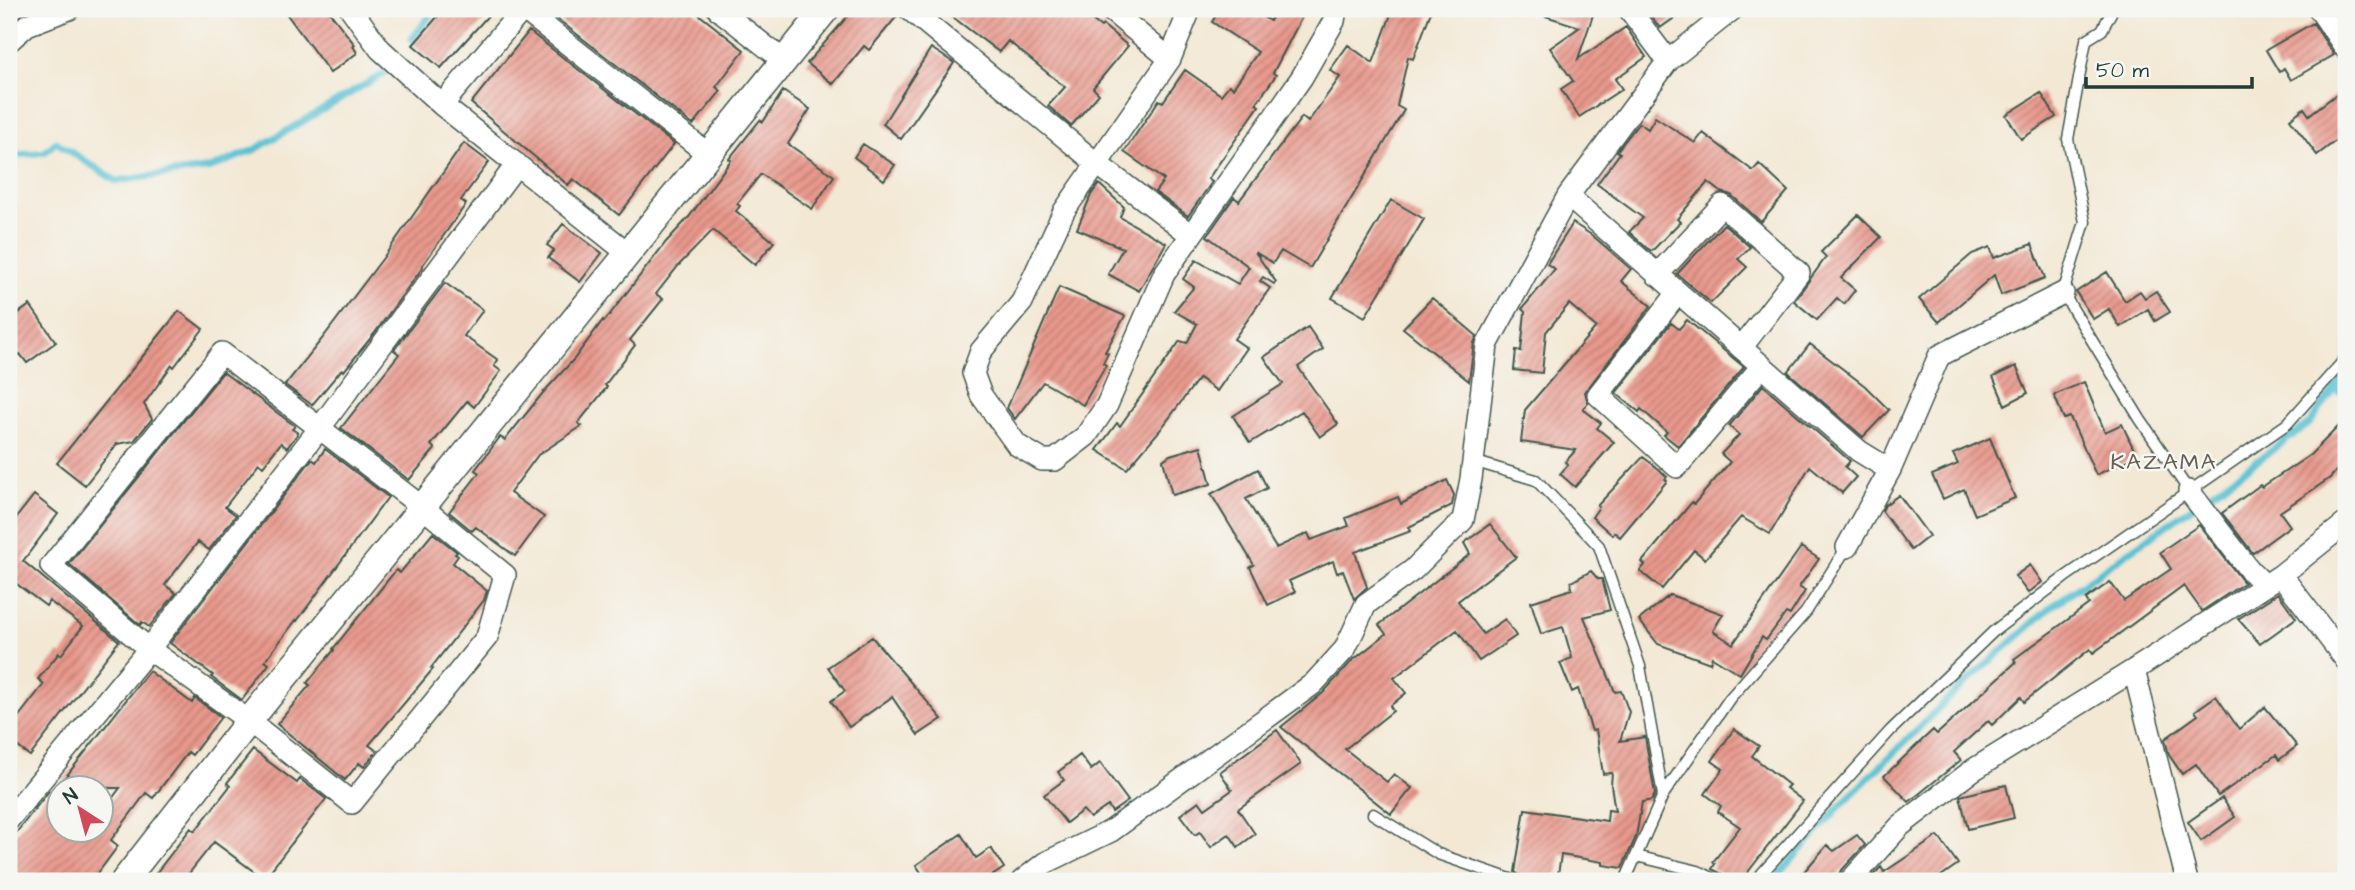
<svg xmlns="http://www.w3.org/2000/svg" width="2355" height="890" viewBox="0 0 2355 890" font-family="'Architects Daughter',sans-serif">
<defs>
<pattern id="building-hatch" width="6" height="6" patternUnits="userSpaceOnUse" patternTransform="scale(1.75)"><rect width="6" height="6" fill="#e9988c"/><path d="M-1 1l2-2M0 6l6-6M5 7l2-2" fill="none" stroke="#bc7d73"/></pattern>
</defs>
<rect width="100%" height="100%" fill="#f6f6f2"/>
<filter id="ink" filterUnits="userSpaceOnUse"><feTurbulence type="fractalNoise" baseFrequency=".0143" numOctaves="2"/><feDisplacementMap in="SourceGraphic" scale="14" xChannelSelector="R" yChannelSelector="G"/><feConvolveMatrix kernelMatrix="1 2 1 2 8 2 1 2 1" color-interpolation-filters="sRGB"/></filter>
<filter id="wash" filterUnits="userSpaceOnUse"><feTurbulence type="fractalNoise" baseFrequency=".00686" numOctaves="4" result="noise"/><feDisplacementMap in="SourceGraphic" scale="28" xChannelSelector="R" yChannelSelector="G"/><feGaussianBlur stdDeviation="1.57" result="paint"/><feColorMatrix in="noise" values="0 0 0 0 0 0 0 0 0 0 0 0 0 0 0 0 0 1.4 0 .05"/><feComposite in="paint" operator="in"/></filter>
<g filter="url(#wash)">
<rect width="100%" height="100%" fill="#f3e8d4"/>
<g fill="none" stroke-linecap="round" stroke-linejoin="round">
<path stroke="#57c0d3" stroke-width="7" d="M412,39L435,9
M9,156L45,152L56,142L116,181L211,168L256,149L383,74
M2334,389L2346,396
M1773,881L1841,805L1953,694L2051,607L2309,424L2346,374"/>
</g>
<g id="blocks">
<path fill="url(#building-hatch)" d="M283,9H327L355,45L353,46L357,53L330,73Z
M444,9H494L441,68L413,45Z
M547,9H692L744,50L716,87L721,91L693,125L546,10Z
M854,9H896L898,15L869,50L864,46L833,84L807,63Z
M942,9H1078L1101,27L1103,25L1128,46L1093,88L1099,94L1071,126L1048,106L1065,87L1008,41L999,52Z
M1220,9H1249L1270,21L1276,9H1306L1273,73L1276,75L1256,104L1259,106L1208,179L1212,182L1188,216L1155,192L1164,180L1124,152L1159,100L1163,102L1185,70L1221,95L1229,85L1233,88L1258,52L1212,22Z
M1393,9H1432L1413,59L1408,57L1397,106L1404,110L1310,268L1281,251L1273,263L1255,252L1276,282L1274,284L1263,277L1260,281L1270,288L1234,339L1247,348L1217,391L1199,378L1161,429L1127,469L1097,450L1117,423L1120,426L1180,341L1187,343L1197,324L1174,311L1194,287L1183,279L1196,260L1238,284L1249,267L1207,236L1234,197L1239,201L1302,117L1308,122L1340,77L1330,70L1348,45L1373,63Z
M1536,9H1595L1578,59L1626,27L1646,57L1615,79L1622,89L1579,117L1561,89L1573,81L1550,48L1580,27L1536,13Z
M1652,9H1687L1660,28L1648,12Z
M2313,23L2334,55L2291,80L2284,68L2279,72L2266,50Z
M529,31L674,144L619,215L573,179L568,185L471,103Z
M931,48L954,63L901,139L883,124Z
M2346,87V133L2317,155L2290,119L2304,108L2309,115Z
M783,91L810,109L788,144L834,176L812,209L761,174L737,204L740,206L736,211L774,242L755,265L713,230L679,265L656,294L663,299L630,340L635,345L605,385L607,387L578,423L582,426L538,455L510,493L544,517L515,556L476,527L472,531L449,512L479,473L475,470L500,437L505,440L542,394L574,359L603,320L604,322L666,242L689,217L731,160L729,159L760,120L763,122Z
M2041,93L2056,117L2021,139L2006,115Z
M1655,117L1695,143L1703,133L1753,171L1759,164L1788,191L1761,222L1731,195L1721,192L1708,182L1677,219L1680,222L1652,251L1648,249L1629,232L1643,218L1597,184L1620,153L1617,151L1639,123L1648,129Z
M464,143L489,162L461,200L466,204L422,266L423,267L374,334L344,371L342,369L312,405L285,385L322,339L383,258Z
M863,144L895,165L884,180L854,157Z
M1099,184L1124,207L1120,217L1166,243L1139,291L1108,274L1123,248L1077,229L1091,195Z
M1391,200L1424,219L1365,317L1332,298Z
M1858,215L1881,237L1841,278L1855,290L1844,304L1837,298L1817,320L1794,301L1826,257L1821,252Z
M1573,223L1593,236L1631,269L1621,281L1651,306L1585,392L1588,403L1583,409L1601,423L1597,428L1614,442L1575,487L1560,474L1568,465L1565,462L1576,450L1521,442L1525,410L1596,327L1569,304L1546,332L1542,373L1514,370L1516,350L1521,351L1525,312L1522,309L1555,269L1547,264Z
M563,224L602,253L580,282L548,258L554,250L547,245Z
M1724,224L1750,247L1738,259L1747,267L1711,303L1677,274Z
M2032,244L2045,278L2001,295L1994,275L1939,322L1919,299L1972,254L1990,247L1994,258Z
M2107,272L2125,301L2140,291L2145,298L2156,291L2170,312L2155,321L2148,309L2120,327L2109,309L2093,319L2076,292Z
M445,283L483,310L464,336L498,360L494,366L501,371L474,407L467,401L431,445L435,449L409,480L341,428L399,354L394,350Z
M1059,287L1125,316L1105,352L1108,353L1103,363L1106,365L1083,405L1043,382L1015,419L1007,408Z
M1432,298L1477,336L1474,343L1469,381L1403,328Z
M30,305L56,342L27,363L20,354L9,362V320Z
M179,311L203,329L174,367L172,365L144,404L152,419L134,441L117,444L85,485L57,463Z
M1687,320L1744,367L1678,446L1664,435L1667,432L1641,409L1639,412L1616,393L1671,323L1679,329Z
M1308,327L1323,349L1298,367L1338,424L1320,437L1302,411L1250,443L1233,416L1283,384L1264,357Z
M1810,344L1865,386L1889,410L1863,437L1788,372Z
M2016,366L2028,393L2005,405L1993,377Z
M223,372L295,426L292,429L298,433L287,448L281,443L263,466L259,463L225,507L236,515L209,550L198,542L165,585L176,593L149,627L142,622L140,625L69,564Z
M2084,382L2105,432L2122,424L2137,456L2096,475L2070,417L2064,419L2054,395Z
M1763,385L1850,461L1845,467L1856,477L1842,493L1810,466L1770,534L1741,517L1705,559L1694,550L1662,589L1640,571L1645,565L1642,562L1692,502L1694,504L1730,462L1721,454L1739,435L1729,426Z
M2346,419V460L2330,478L2280,512L2290,526L2253,553L2222,513L2260,485L2262,487L2310,455Z
M1990,438L2015,498L1975,515L1964,489L1943,499L1932,475L1958,464L1953,454Z
M1201,446L1211,484L1172,495L1163,460L1170,455Z
M325,449L388,497L297,621L296,620L265,661L269,664L242,700L211,677L213,675L170,643L312,459L316,462Z
M1643,457L1660,470L1667,477L1665,479L1667,481L1620,537L1614,532L1612,535L1592,517L1599,507L1597,506Z
M1258,469L1267,488L1246,499L1276,548L1308,533L1311,540L1349,526L1346,518L1398,497L1401,504L1447,480L1454,495L1452,505L1409,527L1411,531L1355,552L1367,587L1354,599L1343,571L1337,573L1333,561L1289,581L1295,592L1268,605L1250,567L1254,565L1211,494Z
M34,495L58,514L23,561L119,641L30,756L9,740V729L44,684L38,679L59,653L61,655L83,626L49,601L46,606L14,582L17,578L13,575L9,580V527Z
M1899,495L1929,536L1911,550L1882,511L1885,505Z
M1490,524L1516,557L1458,601L1483,634L1505,619L1516,636L1479,661L1457,630L1394,678L1406,693L1390,706L1393,711L1345,749L1387,782L1394,774L1412,788L1391,814L1281,727L1323,693L1352,661L1386,634L1379,625L1470,554L1464,543Z
M2199,525L2244,583L2202,611L2184,586L2093,653L2090,649L2024,702L2021,697L1992,725L1988,721L1954,752L1961,760L1909,802L1884,776L1933,730L1937,734L1966,708L2016,662L2014,659L2089,604L2086,599L2110,582L2124,601L2171,569L2160,552Z
M433,533L457,552L455,554L458,556L453,563L487,591L484,600L431,668L433,669L369,745L377,751L364,767L359,763L345,780L277,724L310,685L307,683L334,650L333,649L396,570L400,573Z
M1801,547L1819,559L1799,587L1805,591L1790,615L1786,613L1766,640L1762,637L1740,674L1712,657L1710,663L1658,644L1639,620L1670,595L1723,614L1713,631L1733,644Z
M2030,565L2042,582L2028,593L2015,576Z
M1591,571L1598,579H1602L1610,610L1584,617L1615,692L1621,691L1629,712L1620,741L1645,737L1655,794L1652,800L1642,802L1636,837L1622,868L1603,865V862L1561,855L1557,881L1522,877L1515,872L1525,809L1607,821L1608,810L1615,811L1611,785L1612,773L1603,774L1596,730L1592,731L1578,689L1572,692L1560,663L1572,658L1563,627L1541,634L1531,602L1572,589L1571,582Z
M2278,593L2296,618L2260,644L2238,619Z
M872,637L942,719L918,735L892,697L849,727L831,701L845,691L828,667Z
M149,671L192,703L195,698L221,717L192,755L188,752L153,798L146,793L111,840L118,846L92,881H9V842L49,791L60,798V830H102V812L120,788H57Z
M2216,696L2239,729L2265,707L2297,746L2279,760L2276,755L2218,796L2196,764L2182,774L2169,755L2165,739L2198,715L2195,711Z
M1734,729L1759,746L1752,756L1789,785L1786,788L1803,801L1741,881H1726L1722,874L1712,869L1715,864L1713,862L1740,827L1718,812L1721,806L1705,794L1723,769L1712,761Z
M1277,730L1301,764L1238,809L1255,834L1238,847L1229,834L1211,847L1200,832L1195,835L1180,815L1199,801L1205,809L1232,790L1220,772Z
M253,750L297,783L300,779L326,799L264,879L214,842L183,881H150L191,828L195,831L230,786L227,783Z
M1080,755L1091,770L1100,763L1128,801L1112,812L1108,806L1090,818L1083,810L1066,823L1044,795L1064,780L1058,772Z
M2006,785L2014,818L1968,829L1960,796Z
M2222,798L2235,817L2201,841L2188,822Z
M961,834L976,858L991,848L1004,868L984,881H927L916,865Z
M1857,835L1865,845L1840,872L1837,881H1796L1827,845L1834,851Z
M1938,836L1958,864L1934,881H1868L1881,867L1884,872Z"/>
</g>
</g>
<g filter="url(#ink)">
<use href="#blocks" fill-opacity="0" stroke="#3f574c" stroke-width="2"/>
<g fill="none" stroke-linecap="round" stroke-linejoin="round">
<defs>
<path id="service" d="M2113,9L2102,30L2086,40L2068,139L2085,222L2063,293L2140,419L2189,491
M1473,461L1536,480L1599,546L1640,666L1663,795
M1373,814L1438,854L1516,881
M1636,856L1698,871L1718,881
M1625,881L1663,795L1730,698L1806,612L1847,547
M1755,881L1890,731L1994,631L2065,577L2287,424L2346,358"/>
<path id="minor" d="M351,9L380,49L442,105L629,254
M718,9L783,60
M909,9L1096,163L1191,235
M1109,9L1170,59
M1190,9L1170,59L1064,211L1022,302L981,351L973,373L981,395L1017,445L1042,460H1055L1086,436L1107,405L1164,274L1302,77L1334,21L1336,9
M1629,9L1668,61
M2319,9L2346,49
M9,41L27,25L69,9
M442,105L523,9L708,154
M1568,196L1859,451L1890,470L1847,547
M1657,275L1722,205L1799,273L1741,348
M1678,293L1598,395L1677,467L1762,366
M222,353L422,507L505,575L487,637L352,803L249,721L149,649L51,566Z
M1890,470L1939,356L2063,293
M2189,491L2248,568L2265,586
M2281,575L2346,660
M2134,670L2187,881
M9,819L149,649L319,429L517,164
M1022,881L1045,863L1111,831L1313,684L1345,649L1366,604L1413,570L1463,520L1471,479L1487,345L1568,196L1668,61L1733,9
M1850,881L1900,826L1973,770L2134,670L2281,575L2346,523"/>
<path id="tertiary" d="M124,881L249,721L826,9"/>
</defs>
<use href="#service" stroke="#3f574c" stroke-width="13"/>
<use href="#minor" stroke="#3f574c" stroke-width="24"/>
<use href="#tertiary" stroke="#3f574c" stroke-width="29"/>
<use href="#service" stroke="#fff" stroke-width="10"/>
<use href="#minor" stroke="#fff" stroke-width="21"/>
<use href="#tertiary" stroke="#fff" stroke-width="26"/>
</g>
</g>
<g text-anchor="middle" dominant-baseline="central" stroke-width="5" stroke-linejoin="round" paint-order="stroke">
<g font-size="23" letter-spacing="2" fill="#665d53" stroke="#f6f6f2">
<text x="2164" y="462">KAZAMA</text>
</g>
</g>
<rect width="2355" height="890" fill="none" stroke="#f6f6f2" stroke-width="35"/>
<g transform="translate(80 809) rotate(324)"><circle r="33" fill="#f6f6f2" stroke="#a0aca6" stroke-width="2"/>
<path d="M0-5L12 26L0 18L-12 26Z" fill="#d1495b"/>
<text y="-10" font-size="19" font-weight="bold" text-anchor="middle" fill="#1f3d34">N</text>
</g>
<path d="M2086 77v10h166v-10" fill="none" stroke="#1f3d34" stroke-width="3.5"/>
<text x="2096" y="77" font-size="21" fill="#1f3d34" stroke="#f6f6f2" stroke-width="5" paint-order="stroke">50 m</text>
</svg>
